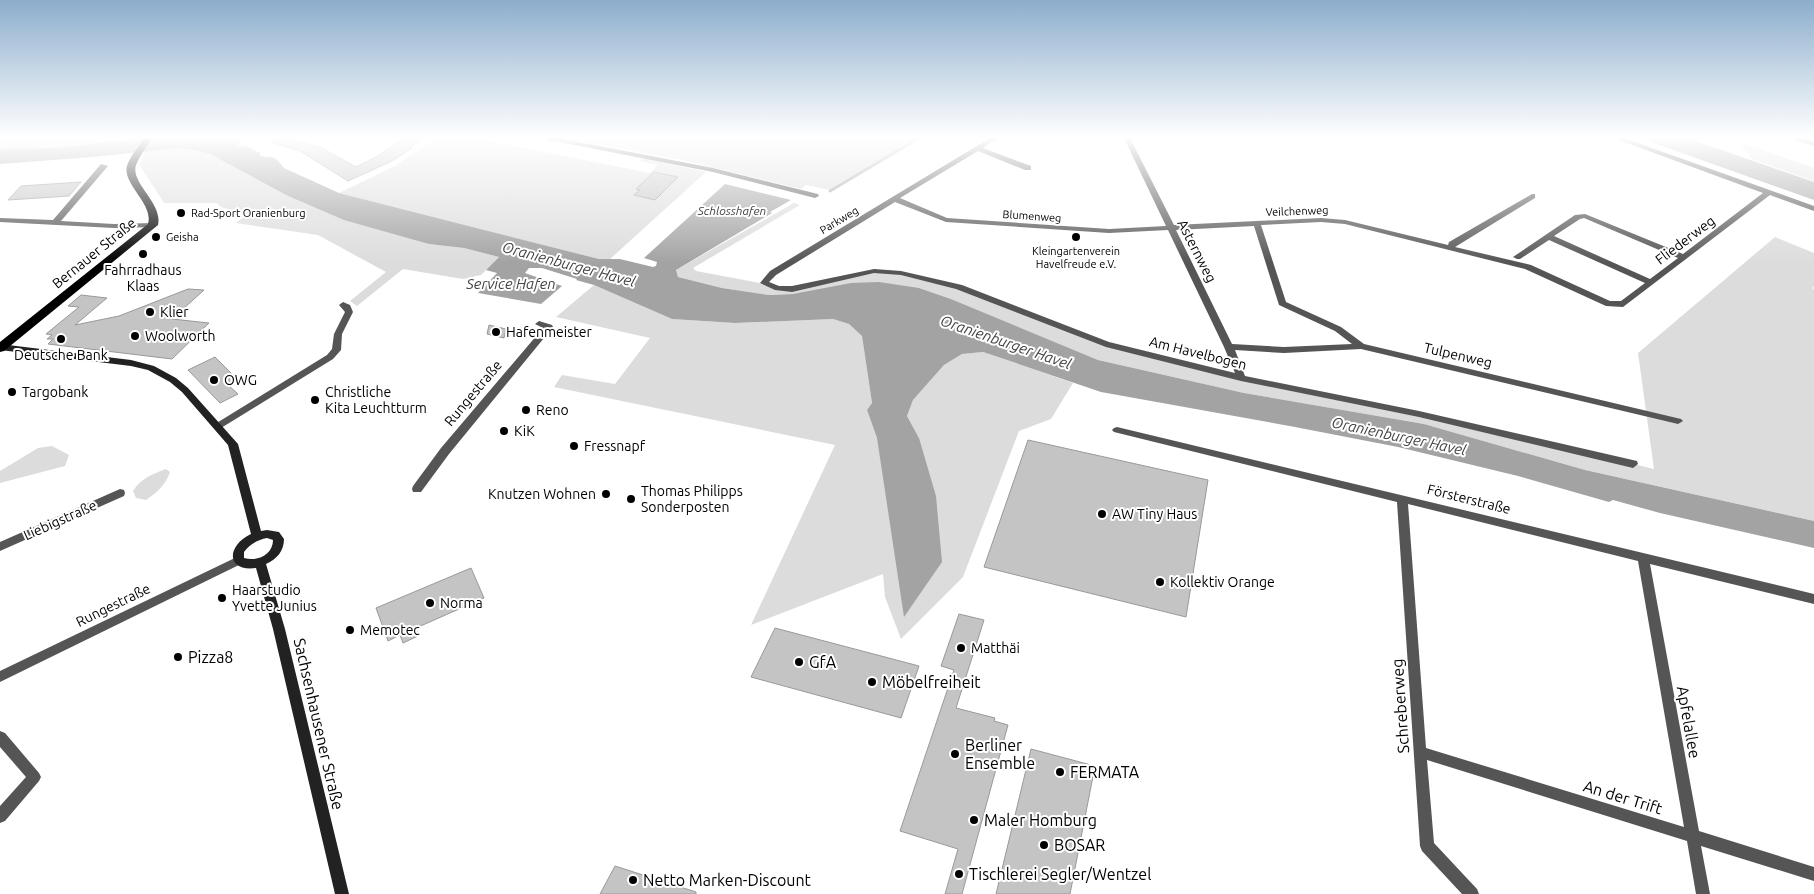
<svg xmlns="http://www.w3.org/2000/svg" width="1814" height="894" viewBox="0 0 1814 894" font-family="Ubuntu,sans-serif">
<rect width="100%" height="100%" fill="#fff"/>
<path fill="#dcdcdc" d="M0,138H122L121,140L55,148L0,150Z
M437,138H472L650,173L658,165L639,161L643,158L706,172L609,260L599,259L339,193L395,166Z
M563,138H916L829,190L806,185L801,189L683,160Z
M1739,142L1814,168V181L1752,159Z
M178,148L196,150L210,154L286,195L429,244L464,248L499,257L481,275L463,279L403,269L357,306L350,301L386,272L318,235L236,223L246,215L221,207L217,203H164L140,166L145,151Z
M794,203L800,205L693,268L696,271L792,289L874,271L901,273L959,287L1081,335L1241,378L1522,437L1654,469L1638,353L1775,237L1814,253V287L1812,288L1814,289V521L1585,470L1424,424L1244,393L1098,360L951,299L919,288L769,295L722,288L678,277L676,270Z
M594,285L672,319L735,323L833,319L849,324L862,336L872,403L867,410L877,438H919L907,416L913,400L944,365L962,354L983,352L1073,383L1051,419L1019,431L963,577L901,639L885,597L883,574L751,625L835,445L554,387L562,375L615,384L650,338L556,317Z
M52,446L69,455L65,466L0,483V471L38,448Z
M166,469L170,472C166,484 157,493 146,500L136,498L133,491C141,478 153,474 166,469Z"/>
<path fill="#a3a3a3" d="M142,138H235L242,140L237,145L248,147L260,153V156C274,158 273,154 284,168L339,193L599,259H620L653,267L656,266L657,262L644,258L725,184L791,200L770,212L772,213L676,270L678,277L722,288L769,295L793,294L851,283L879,282L919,288L951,299L1098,360L1244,393L1424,424L1585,470L1814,521V548L1660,513L1613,500L1609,502L1518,476L1398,447L1295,427L1101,392L983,352L962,354L944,365L913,400L907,416L919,438L936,496L942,562L904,617L877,438L867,410L872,403L862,336L849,324L833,319L735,323L672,319L594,285L576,280L577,279L542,268H529L525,273L562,286L541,304L478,293L497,273L486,270L499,257L464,248L429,244L344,220L286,195L210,154L196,150L178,148L93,157L0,164V150L3,149L55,148Z
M1640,138H1687L1814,182V200Z"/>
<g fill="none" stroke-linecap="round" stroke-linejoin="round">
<path stroke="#a3a3a3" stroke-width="3" d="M830,191L919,138"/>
</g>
<path fill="#c4c4c4" stroke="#999" d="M275,138H287L322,148L356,167L376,157L405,138H423L410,148H412L392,161L348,181L300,151L273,143Z
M654,172L678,177L655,200L634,195L640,190L636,189Z
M81,182L69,196L8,200L21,186Z
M188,289L204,290L172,319L209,323L172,359L48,344L53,339H47L52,335L46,334L79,307L68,306L81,295L107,298L75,325L119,316Z
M489,325L506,329L504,338L487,334Z
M215,357L234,376L229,379L231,382L227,384L238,394L220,403L188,370Z
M1028,440L1208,480L1186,617L984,567Z
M471,568L484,598L416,628L418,636L403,643L400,635L388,641L376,608Z
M959,614L984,620L956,708L995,718L994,721L1008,725L962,894H945L958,849L900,831L954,670L941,666Z
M775,628L919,666L901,718L751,677Z
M1031,749L1095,766L1070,894H996Z
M615,866L696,892V894H600Z"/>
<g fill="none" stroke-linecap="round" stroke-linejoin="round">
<path fill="#555" fill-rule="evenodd" d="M546,138H558L713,168L818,194L819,196L815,198L713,172L549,140Z
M990,138H997L983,148L1031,166V170H1025L978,151L900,198L947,218L1109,229L1166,226L1124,138H1130L1174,225L1321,218L1345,220L1448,245L1449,242L1532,194H1535V198L1455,247L1531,265L1610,301H1621L1645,283L1549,240L1520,259H1517L1513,257L1575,215L1585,214L1683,254L1763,193L1616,139L1615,138H1624L1814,206V211L1770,195L1623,307L1606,306L1525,269L1345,224L1321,222L1261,225L1286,302L1341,327L1364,344L1681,419L1683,421L1678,424L1361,349L1284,353L1235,350L1245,376L1419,411L1637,461L1638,464L1633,468L1419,417L1241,381L1106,347L956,289L901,275L874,273L792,292L775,290L760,283L770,271ZM895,202L946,222L1109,233L1168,230L1224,347L1235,373L1109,342L962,285L901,271L874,269L792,286H779L769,282L776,275ZM1584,218L1678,258L1650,279L1554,236L1580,219ZM1254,226L1279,305L1335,331L1352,344L1284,347L1232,344L1176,230Z
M1793,138H1802L1814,142V146L1794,139Z
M101,164L108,166L61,221L114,224L153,223H156V227L114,228L0,222V218L53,220Z
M343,302L350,305L353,312L342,334L341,350L333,359L221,428H215L213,426L215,424L327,355L332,349L334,334L345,312L339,305Z
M539,321L552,325L553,327L449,454L421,492H413L412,489L413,486L441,448L543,328L535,324Z
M1117,427L1814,594V604L1650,564L1699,831L1814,867V881L1701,846L1710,894H1696L1687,841L1427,760L1434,843L1477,889L1479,894H1462L1422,851L1420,846L1397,502L1114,432L1112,430L1114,428ZM1408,504L1638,561L1684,827L1426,748Z
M120,489L124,490L125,493L124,496L0,551V542Z
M239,556L243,557L245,560L243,563L0,682V671Z
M0,731L5,733L39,773L41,777L39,781L5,821L0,823V806L26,777L0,747Z"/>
<path fill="#222" fill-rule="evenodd" d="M0,344L131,360L154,366L176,378L188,388L238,444L261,531L267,530L279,532L284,539C284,551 277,559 266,564L285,629L349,894H335L273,629L256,568C225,572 227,545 251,534L228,445L182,392L170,382L148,370L131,366L0,350ZM267,538L273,540C273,555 257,562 244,558V552C250,544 257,540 267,538Z"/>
<path fill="#000" fill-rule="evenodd" d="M144,138H152C147,146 140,156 136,165C130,183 163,203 158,225L4,351L0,352V342L148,224C154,204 122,184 127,166C130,156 139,147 144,138Z"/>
</g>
<linearGradient id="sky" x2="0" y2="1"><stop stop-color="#8cadcc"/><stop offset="0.52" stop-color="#fff"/><stop offset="1" stop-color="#fff" stop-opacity="0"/></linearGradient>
<rect width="1814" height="263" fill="url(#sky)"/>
<g fill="#000" stroke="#fff" stroke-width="2">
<circle cx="181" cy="213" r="5"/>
<circle cx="156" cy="237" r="5"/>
<circle cx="1076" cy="237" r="5"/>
<circle cx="143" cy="254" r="5"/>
<circle cx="150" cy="312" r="5"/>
<circle cx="496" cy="332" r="5"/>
<circle cx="135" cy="336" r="5"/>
<circle cx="61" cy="339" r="5"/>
<circle cx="214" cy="380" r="5"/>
<circle cx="12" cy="392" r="5"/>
<circle cx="315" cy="400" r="5"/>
<circle cx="526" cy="410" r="5"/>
<circle cx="504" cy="431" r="5"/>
<circle cx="574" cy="446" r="5"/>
<circle cx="606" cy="494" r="5"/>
<circle cx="631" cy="499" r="5"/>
<circle cx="1102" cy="514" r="5"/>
<circle cx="1160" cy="582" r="5"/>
<circle cx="222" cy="598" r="5"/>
<circle cx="430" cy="603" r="5"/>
<circle cx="350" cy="630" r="5"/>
<circle cx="961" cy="648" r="5"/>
<circle cx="178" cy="657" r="5"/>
<circle cx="799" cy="662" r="5"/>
<circle cx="872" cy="682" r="5"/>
<circle cx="955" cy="754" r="5"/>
<circle cx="1060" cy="772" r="5"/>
<circle cx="974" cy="820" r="5"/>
<circle cx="1044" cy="845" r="5"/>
<circle cx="959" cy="874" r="5"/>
<circle cx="633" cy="880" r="5"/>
</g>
<g text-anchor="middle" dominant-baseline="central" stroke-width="4" stroke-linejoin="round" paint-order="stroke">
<g font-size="11" fill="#000" stroke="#fff">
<text transform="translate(1297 211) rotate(-2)">Veilchenweg</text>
<text transform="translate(1032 216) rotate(4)">Blumenweg</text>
<text transform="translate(839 220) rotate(-31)">Parkweg</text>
</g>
<g font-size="11" fill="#000" stroke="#fff" text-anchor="start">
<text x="191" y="213">Rad-Sport Oranienburg</text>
<text x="166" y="237">Geisha</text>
<text x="1076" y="251" text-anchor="middle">Kleingartenverein<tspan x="1076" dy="13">Havelfreude e.V.</tspan></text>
</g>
<g font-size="12" font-style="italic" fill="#444" stroke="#fff">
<text x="732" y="210">Schlosshafen</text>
</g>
<g font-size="14" fill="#000" stroke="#fff">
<text transform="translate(1685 240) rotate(-37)">Fliederweg</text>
<text transform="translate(1197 251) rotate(63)">Asternweg</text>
<text transform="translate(94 253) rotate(-39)">Bernauer Straße</text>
<text transform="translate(1198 353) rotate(14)">Am Havelbogen</text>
<text transform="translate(1458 355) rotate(13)">Tulpenweg</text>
<text transform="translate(473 393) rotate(-50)">Rungestraße</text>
<text transform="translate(1469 499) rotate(14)">Försterstraße</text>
<text transform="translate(60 520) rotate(-24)">Liebigstraße</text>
<text transform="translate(113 605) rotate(-26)">Rungestraße</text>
</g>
<g font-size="14" fill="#000" stroke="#fff" text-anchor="start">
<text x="143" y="270" text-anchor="middle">Fahrradhaus<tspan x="143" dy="16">Klaas</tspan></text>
<text x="160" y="312">Klier</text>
<text x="506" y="332">Hafenmeister</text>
<text x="145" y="336">Woolworth</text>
<text x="61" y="355" text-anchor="middle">Deutsche Bank</text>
<text x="224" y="380">OWG</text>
<text x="22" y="392">Targobank</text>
<text x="325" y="392">Christliche<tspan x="325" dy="16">Kita Leuchtturm</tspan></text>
<text x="536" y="410">Reno</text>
<text x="514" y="431">KiK</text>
<text x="584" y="446">Fressnapf</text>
<text x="641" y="491">Thomas Philipps<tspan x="641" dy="16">Sonderposten</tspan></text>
<text x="596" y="494" text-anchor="end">Knutzen Wohnen</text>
<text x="1112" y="514">AW Tiny Haus</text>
<text x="1170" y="582">Kollektiv Orange</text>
<text x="232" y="590">Haarstudio<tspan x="232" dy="16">Yvette Junius</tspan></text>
<text x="440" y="603">Norma</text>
<text x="360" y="630">Memotec</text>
<text x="971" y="648">Matthäi</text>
</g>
<g font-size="15" font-style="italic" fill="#444" stroke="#fff">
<text transform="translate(569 264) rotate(15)">Oranienburger Havel</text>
<text x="511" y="283">Service Hafen</text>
<text transform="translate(1006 342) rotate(19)">Oranienburger Havel</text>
<text transform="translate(1399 436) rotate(12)">Oranienburger Havel</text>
</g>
<g font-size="16" fill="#000" stroke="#fff" text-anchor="start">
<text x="188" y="657">Pizza8</text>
<text x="809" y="662">GfA</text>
<text x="882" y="682">Möbelfreiheit</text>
<text x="965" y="745">Berliner<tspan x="965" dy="18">Ensemble</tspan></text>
<text x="1070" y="772">FERMATA</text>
<text x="984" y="820">Maler Homburg</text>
<text x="1054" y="845">BOSAR</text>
<text x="969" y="874">Tischlerei Segler/Wentzel</text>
<text x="643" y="880">Netto Marken-Discount</text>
</g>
<g font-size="16" fill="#000" stroke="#fff">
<text transform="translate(1400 706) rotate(-94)">Schreberweg</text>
<text transform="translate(1689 722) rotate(80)">Apfelallee</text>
<text transform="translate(319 724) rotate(77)">Sachsenhausener Straße</text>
<text transform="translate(1623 797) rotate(17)">An der Trift</text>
</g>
</g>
</svg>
